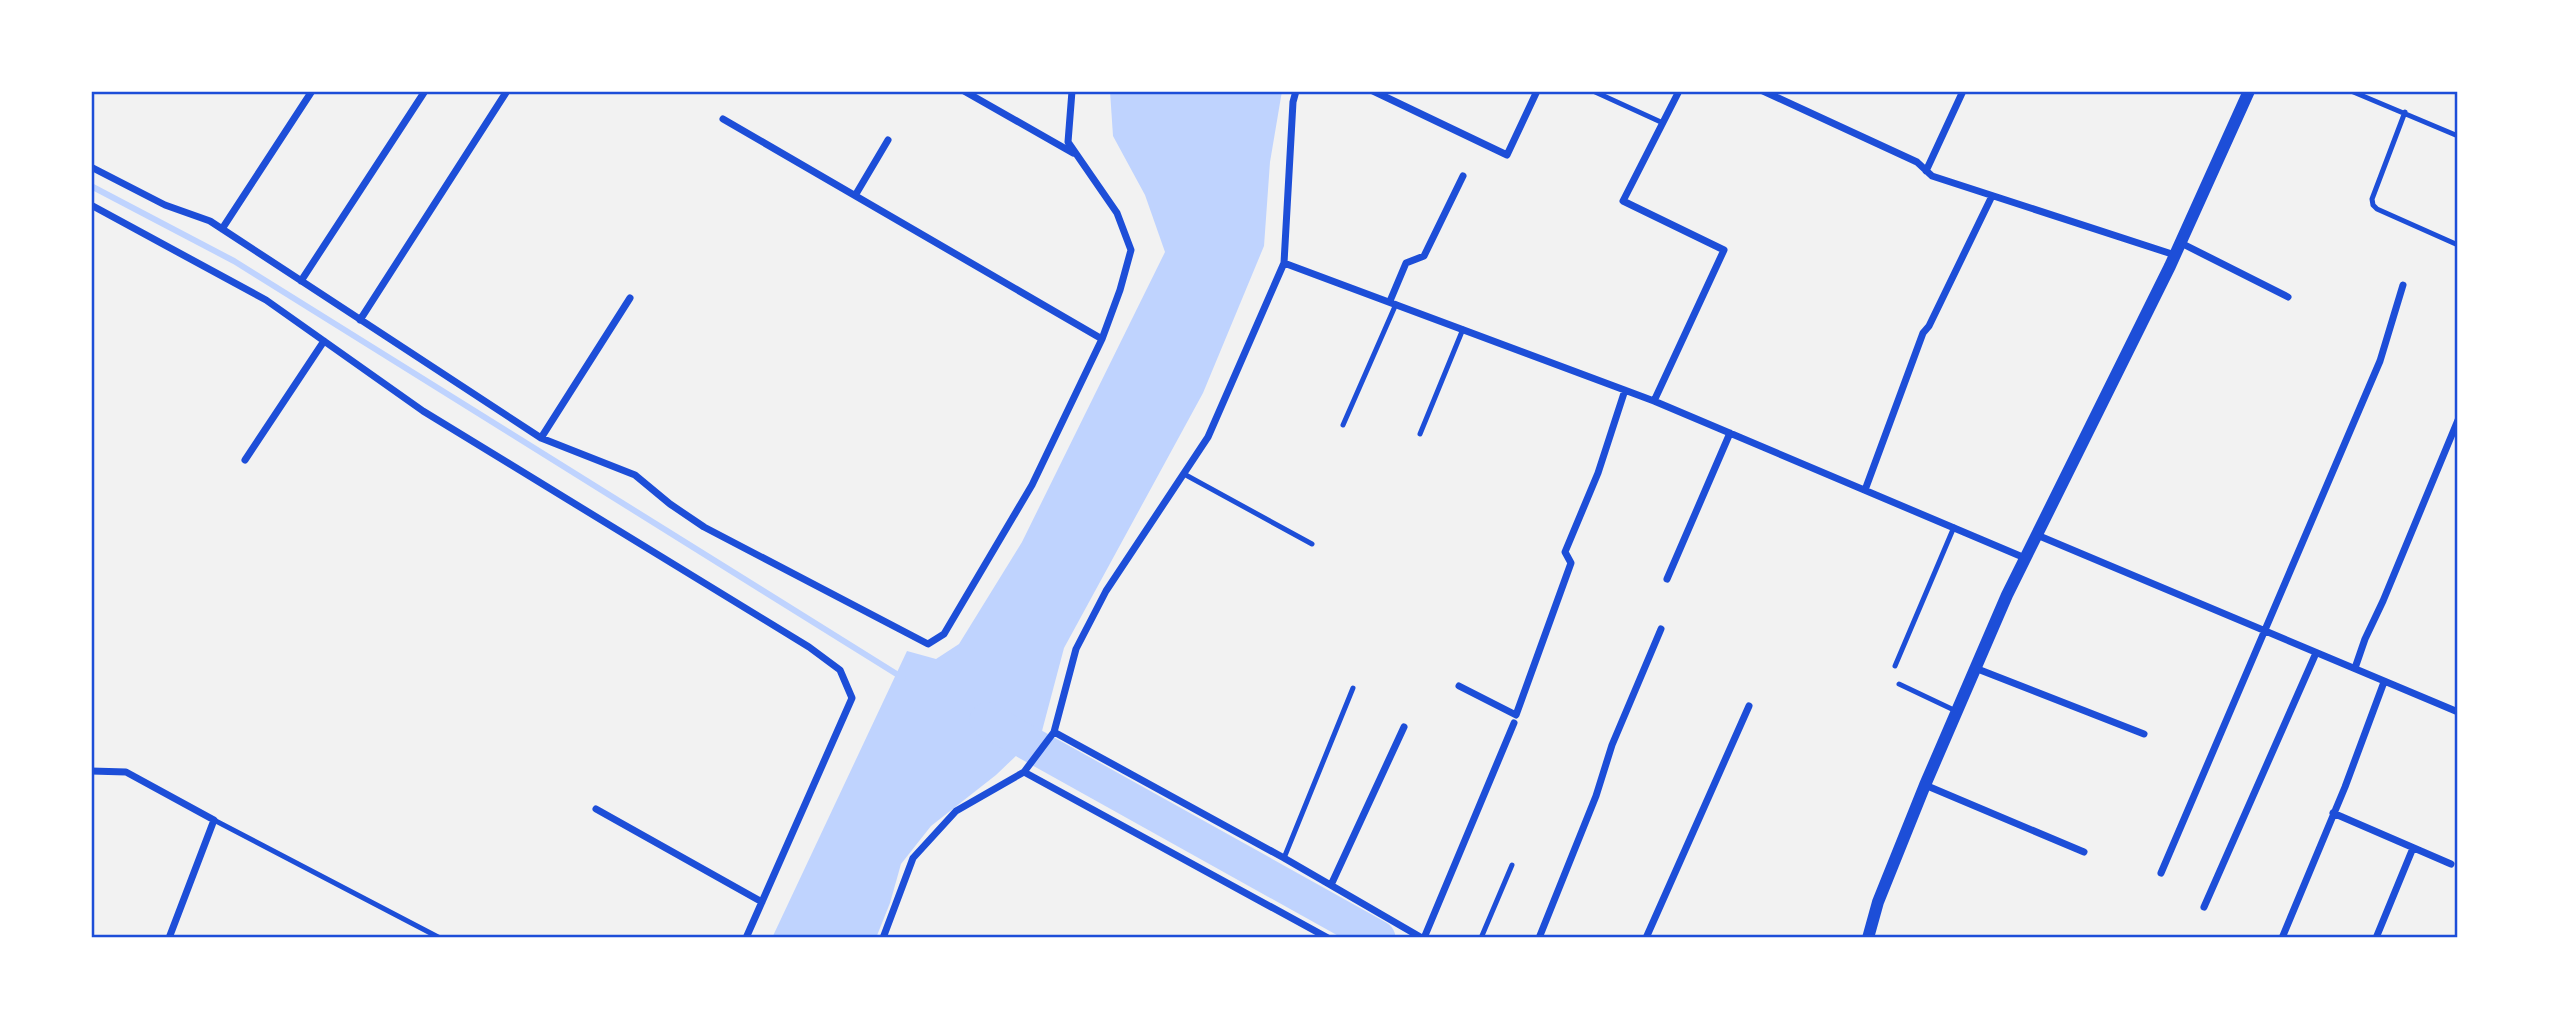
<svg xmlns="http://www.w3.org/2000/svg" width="2549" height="1029" viewBox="0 0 2549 1029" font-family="Mulish,sans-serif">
<rect width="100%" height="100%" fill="#f2f2f2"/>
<path fill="#bfd3fe" d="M1110,91H1282L1270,162L1264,246L1203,393L1064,648L1042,731L996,775L931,826L901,864L890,903L876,938H772L907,651L936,659L959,644L1022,542L1165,252L1145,195L1113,136Z"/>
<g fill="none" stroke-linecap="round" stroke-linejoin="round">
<path stroke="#bfd3fe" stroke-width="6" d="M91,186L234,261L903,678"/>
<path stroke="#bfd3fe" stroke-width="35" d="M987,720L1378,938"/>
<path stroke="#1d4ed8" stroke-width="5" d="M1593,91L1663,123
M2351,91L2458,136
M2405,112L2372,199L2373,205L2377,209L2458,245
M1343,425L1396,304
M1420,434L1463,329
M1184,474L1312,544
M1895,666L1954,527
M1899,684L1956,711
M214,820L440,938
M1284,858L1353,688
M1481,938L1512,865"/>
<path stroke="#1d4ed8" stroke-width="7" d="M964,91L1073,153
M1373,91L1507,155L1537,91
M1763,91L1917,162L1932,176L2175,255
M723,119L1102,339
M91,167L165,205L210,221L541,438L635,475L670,504L704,527L928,644L944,634L1032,485L1102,339L1120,290L1131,250L1117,213L1068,142L1072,91
M1926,171L1963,91
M856,194L888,140
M91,205L266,300L423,411L809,647L840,670L852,698L746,938
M222,229L312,91
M2181,243L2288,297
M1284,263L1654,401L2025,558
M301,281L425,91
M1390,301L1406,263L1424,256L1463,176
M360,320L507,91
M1654,401L1724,250L1623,201L1679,91
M541,438L630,298
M245,460L324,341
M1865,490L1923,333L1929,326L1992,196
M2037,535L2458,712
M1667,579L1730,433
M1975,668L2144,734
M2355,668L2365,639L2383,601L2458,420
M1459,686L1516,715L1571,563L1565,552L1598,473L1625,390
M1054,732L1284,858L1422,938
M91,771L126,772L214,820L169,938
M1024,772L1328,938
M1925,785L2084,852
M596,809L762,902
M2333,813L2451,864
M2161,873L2380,361L2403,285
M1331,885L1404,727
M2204,907L2316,653
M883,938L913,858L956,811L1024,772L1054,732L1076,649L1106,591L1208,437L1284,263L1293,102L1296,91
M1424,938L1514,723
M1539,938L1596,796L1612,745L1661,629
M1646,938L1749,706
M2282,938L2345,787L2384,682
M2376,938L2413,848"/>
<path stroke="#1d4ed8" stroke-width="12" d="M1868,938L1878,902L1925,785L2007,595L2170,266L2249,91"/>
</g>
<rect width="2549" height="1029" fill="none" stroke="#ffffff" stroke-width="186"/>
<rect x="93" y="93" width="2363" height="843" fill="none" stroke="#1d4ed8" stroke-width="2.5"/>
</svg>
